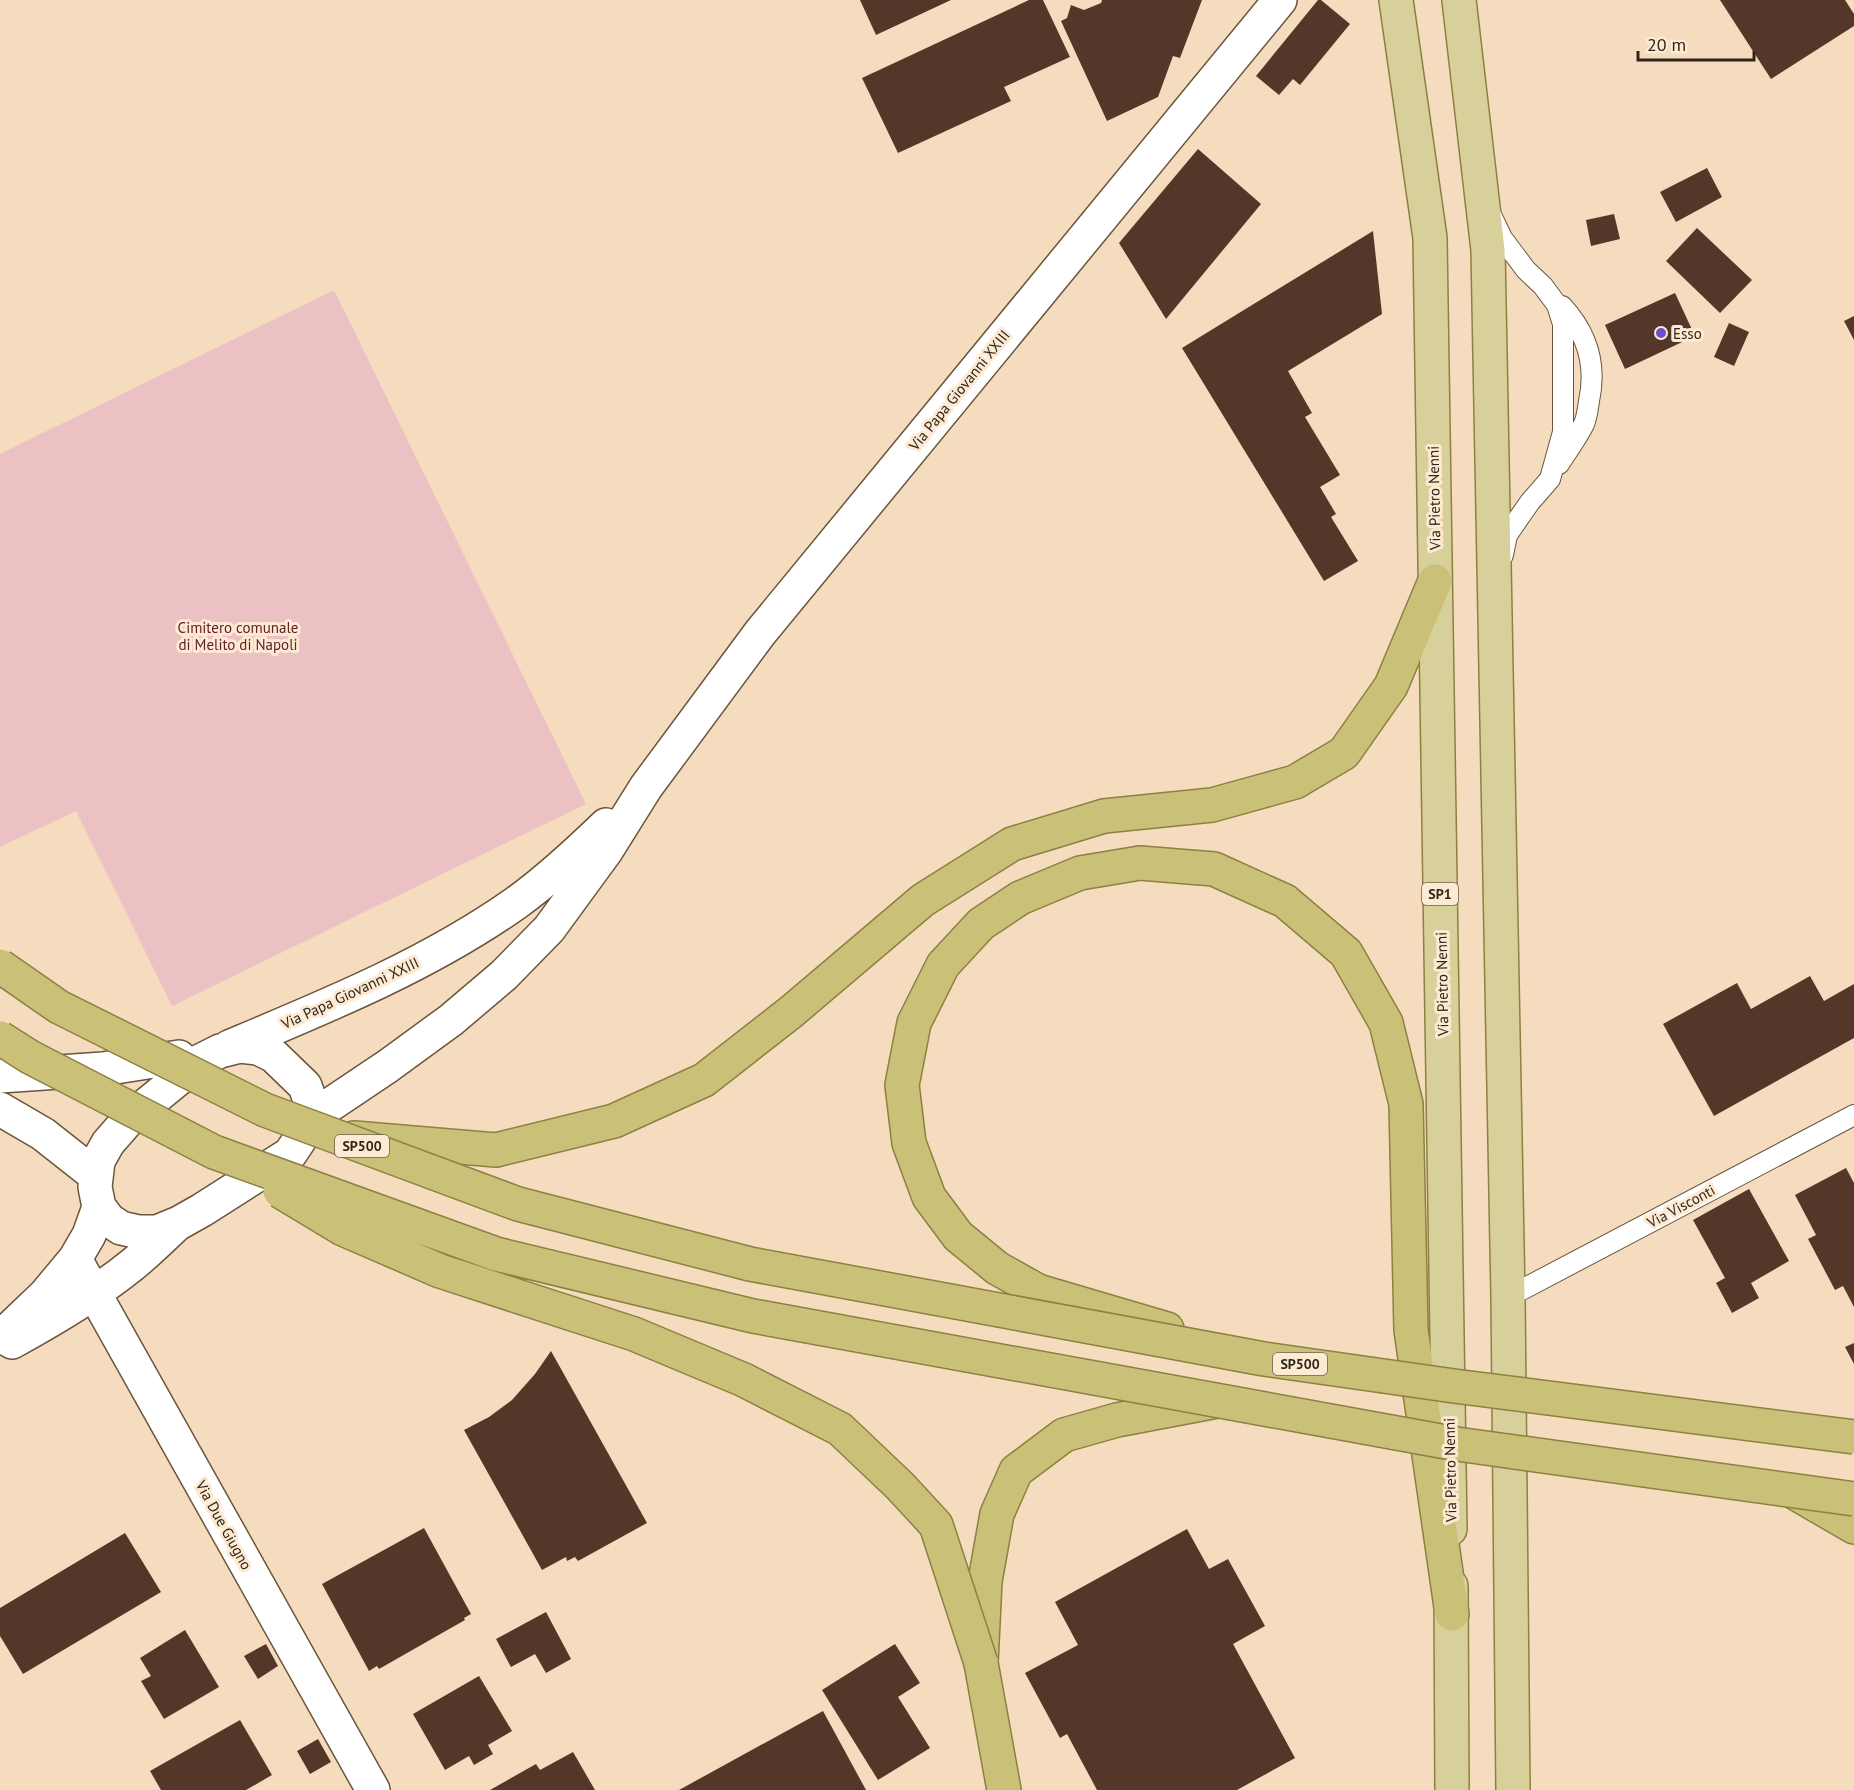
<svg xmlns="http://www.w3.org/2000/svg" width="1854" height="1790" viewBox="0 0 1854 1790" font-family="'PT Sans',sans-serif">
<rect width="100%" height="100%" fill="#f5dcbe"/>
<path fill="#ecc1c4" d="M334,290L586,804L172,1006L76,811L0,847V454Z"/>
<path fill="#55372a" d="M860,0H951L876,35Z
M1029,0H1043L1070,57L1004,87L1011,101L898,153L862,78Z
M1102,0H1202L1180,58L1173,56L1158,97L1107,121L1061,21L1067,18L1071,5L1084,10L1101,3Z
M1318,0H1321L1350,24L1300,85L1293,79L1279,95L1256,76Z
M1720,0H1845L1854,14V26L1771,79Z
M1198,149L1261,204L1166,319L1119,243Z
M1707,168L1722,197L1676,222L1660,192Z
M1614,214L1620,239L1591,246L1586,220Z
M1697,228L1752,280L1720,313L1666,261Z
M1373,231L1382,314L1288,371L1312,413L1305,417L1340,475L1320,487L1336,514L1331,517L1358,561L1324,581L1182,348Z
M1675,293L1695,336L1625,369L1605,325Z
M1854,316V340L1844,321Z
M1729,323L1749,332L1734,366L1714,357Z
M1810,976L1824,1001L1854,984V1038L1714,1116L1663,1024L1737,983L1751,1009Z
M1846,1168L1854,1183V1307L1843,1286L1835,1290L1808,1239L1816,1235L1795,1195Z
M1749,1189L1789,1261L1751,1283L1759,1298L1732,1313L1716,1283L1725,1278L1693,1220Z
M1854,1343V1364L1845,1347Z
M551,1351L647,1523L578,1561L575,1557L567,1561L566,1557L542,1570L464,1430L489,1417L512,1400L535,1374Z
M424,1528L471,1614L464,1618L465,1620L379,1669L377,1666L369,1671L322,1584Z
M1187,1529L1209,1569L1228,1559L1265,1626L1233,1644L1295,1758L1237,1790H1097L1067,1734L1060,1738L1025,1673L1078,1645L1055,1602Z
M125,1533L161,1592L23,1674L0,1636V1608Z
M546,1612L571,1659L546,1673L535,1654L511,1667L496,1639Z
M185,1630L219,1687L164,1719L141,1681L151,1676L140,1658Z
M266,1644L278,1666L258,1679L244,1656Z
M895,1644L920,1683L898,1697L930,1748L878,1780L822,1690Z
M479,1676L512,1731L488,1745L493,1754L474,1765L469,1756L445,1770L413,1714Z
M823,1711L866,1790H679Z
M240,1720L272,1775L246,1790H161L150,1771Z
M318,1739L331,1762L310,1774L297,1751Z
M573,1752L595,1790H490L536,1764L540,1770Z"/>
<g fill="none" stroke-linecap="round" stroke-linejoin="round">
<defs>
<path id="service" d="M1492,217L1502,238L1526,270L1543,286L1557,305L1563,324V432L1550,479L1530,502L1507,535L1503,555
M1559,464C1568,450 1577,438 1584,424C1587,417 1588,408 1589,401C1597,364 1587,333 1562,306
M1508,1297L1854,1115"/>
<path id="minor" d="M229,1047C327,1006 428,965 516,903C548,880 577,853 606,825
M0,1076L103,1069L179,1057
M0,1109L43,1134L95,1175
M312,1117L388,1066L451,1020L504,975L549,929L606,851L646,787L760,633L1280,0
M75,1259L373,1790
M0,1338L45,1295L75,1259L89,1235L99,1207L95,1187L98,1161L108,1143L129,1119L200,1061L220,1051L240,1046L258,1048L274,1056L305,1086L313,1109L312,1117L310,1124L290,1154L202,1210L179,1223L157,1232H139L121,1228L109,1220L99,1207
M12,1342C54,1319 95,1295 132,1265C148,1252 162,1238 177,1224"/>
<path id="primary" d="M1396,0L1430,238L1450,1529
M1459,0L1488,250L1508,1297L1513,1790
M1451,1586L1452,1790"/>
<path id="trunk" d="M354,1138L496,1150L614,1121L704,1080L791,1012L923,900L1012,844L1104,816L1212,805L1295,782L1344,753L1391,686L1435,581
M1167,1329L1038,1291L997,1268L958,1236L929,1197L909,1143L902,1085L914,1023L943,965L981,924L1020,898L1080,873L1140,863L1214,869L1285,901L1346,953L1386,1023L1406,1104L1411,1330L1452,1614
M1792,1491L1854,1527
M1004,1790L981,1663L985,1581L997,1514L1016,1471L1064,1435L1117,1420L1217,1401"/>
</defs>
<use href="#service" stroke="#6a553b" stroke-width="22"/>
<use href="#minor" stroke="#6a553b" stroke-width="36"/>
<use href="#primary" stroke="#8c8042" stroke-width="36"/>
<use href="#trunk" stroke="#8c8042" stroke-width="36"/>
<use href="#service" stroke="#fff" stroke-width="20"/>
<use href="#minor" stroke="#fff" stroke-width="33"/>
<use href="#primary" stroke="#d8d09a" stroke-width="33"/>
<use href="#trunk" stroke="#cbc078" stroke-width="33"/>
<defs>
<path id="trunk-bridge" d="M0,966L59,1007L265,1110L518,1204L750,1264L1264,1359L1454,1386L1854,1437
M0,1038L30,1057L214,1152L496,1254L753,1316L1457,1444L1854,1499
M280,1191L343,1229L440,1271L634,1334L744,1380L840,1429L900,1486L936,1525L981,1663"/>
</defs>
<use href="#trunk-bridge" stroke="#8c8042" stroke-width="36" stroke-linecap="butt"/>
<use href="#trunk-bridge" stroke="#cbc078" stroke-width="33"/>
</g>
<circle fill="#684fc8" stroke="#feead2" stroke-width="2" cx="1661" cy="333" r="6"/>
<g text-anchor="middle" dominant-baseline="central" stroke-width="6" stroke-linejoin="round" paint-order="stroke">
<g fill="#feead2" stroke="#6d6152" stroke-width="1.5">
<rect x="1422" y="883" width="36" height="22" rx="4.5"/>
<rect x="335" y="1135" width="54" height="22" rx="4.5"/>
<rect x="1273" y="1353" width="54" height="22" rx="4.5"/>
</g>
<g font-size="14" font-weight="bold" fill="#2f261b">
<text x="1440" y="894">SP1</text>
<text x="362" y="1146">SP500</text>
<text x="1300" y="1364">SP500</text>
</g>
<g font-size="15" fill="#2f261b" stroke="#feead2" text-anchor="start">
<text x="1673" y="333">Esso</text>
</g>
<g font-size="15" fill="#2f261b" stroke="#feead2">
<text transform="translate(959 390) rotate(-51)">Via Papa Giovanni XXIII</text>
<text transform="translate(1434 498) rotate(-91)">Via Pietro Nenni</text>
<text transform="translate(1442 984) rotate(-91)">Via Pietro Nenni</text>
<text transform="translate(350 993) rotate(-25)">Via Papa Giovanni XXIII</text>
<text transform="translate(1681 1206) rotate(-28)">Via Visconti</text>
<text transform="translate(1450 1470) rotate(-91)">Via Pietro Nenni</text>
<text transform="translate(224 1525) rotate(61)">Via Due Giugno</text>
</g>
<g font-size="15" fill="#62202a" stroke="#feead2">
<text x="238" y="627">Cimitero comunale<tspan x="238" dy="17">di Melito di Napoli</tspan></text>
</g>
</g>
<path d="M1638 51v9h116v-9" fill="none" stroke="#2f261b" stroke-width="3"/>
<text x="1647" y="51" font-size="18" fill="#2f261b" stroke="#feead2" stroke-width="4.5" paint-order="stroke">20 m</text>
</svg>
